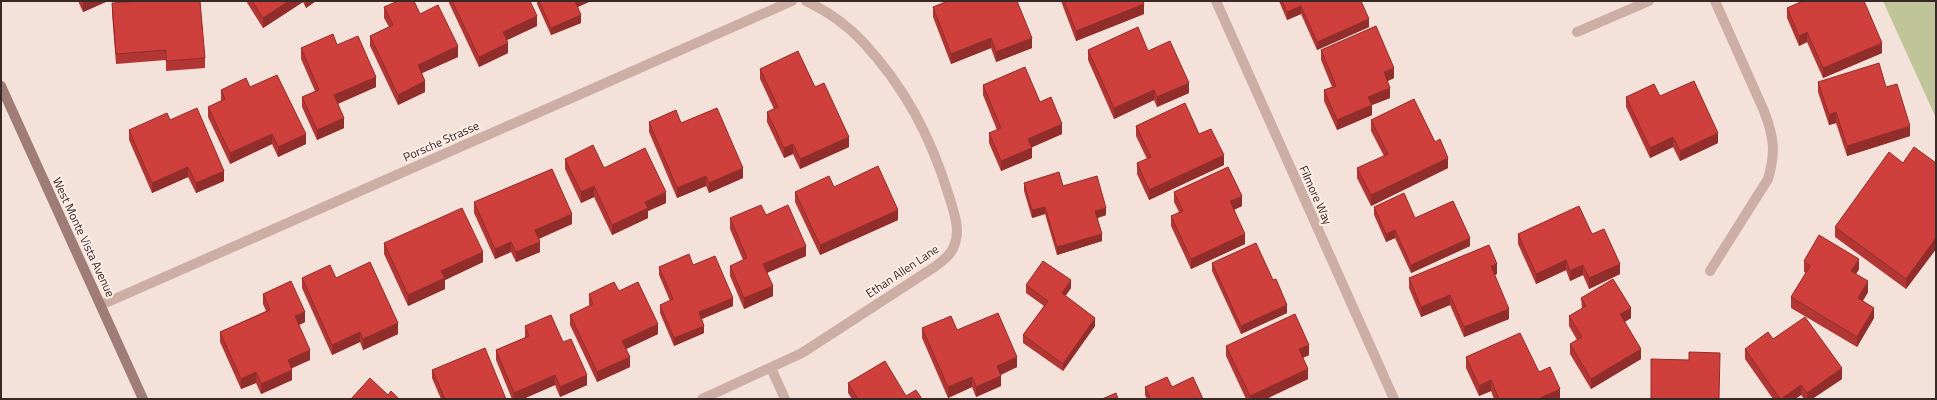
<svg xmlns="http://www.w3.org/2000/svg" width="1937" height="400" viewBox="0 0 1937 400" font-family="'Titillium Web',sans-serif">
<rect width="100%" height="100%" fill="#f4e2da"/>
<path fill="#bfc499" d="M1883,1H1936V118Z"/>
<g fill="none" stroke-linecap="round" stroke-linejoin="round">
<path stroke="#cdaea5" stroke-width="10" d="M1216,1L1394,399
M1577,32L1649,1
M1710,271L1768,179C1776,152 1774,137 1764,111L1715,1
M101,305L792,1
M771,368L785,399
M702,399L802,353L936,266C942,261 951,255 954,246C961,230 954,213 949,196C931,137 905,87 862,41C846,24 827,11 806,1"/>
<path stroke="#a07c76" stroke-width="10" d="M1,86L143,399"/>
</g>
<path fill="#b23734" d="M78,1H108L83,12Z
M246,1H316L306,8L303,2L263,28Z
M449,1H530L537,26L506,40L508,53L479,67L449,3Z
M537,1H591L578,7L581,23L551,35L537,4Z
M1061,1H1143L1144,14L1076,41Z
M1279,1H1347L1369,27L1317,50L1301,14L1287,20Z
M112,3L205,58V68L166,71V60L116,64L112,13Z
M384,7L420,14L458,57L421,73L425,92L398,105L370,46V36L389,27L384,18Z
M933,7L1032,48L996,62L991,48L951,64L933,17Z
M1787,8L1882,53L1823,78L1807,42L1799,46L1787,18Z
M337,45L376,87L338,104L344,128L317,140L302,107V97L315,91L301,59V48Z
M1088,50L1189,93L1157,107L1154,100L1114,119L1088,60Z
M1321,50L1394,78L1387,81L1390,98L1372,105V115L1337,130L1324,101V90L1332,87L1321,60Z
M760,69L815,87L849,147L800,169L793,154L784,158L767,122V112L774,109L760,79Z
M1818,82L1910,136L1847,156L1836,123L1829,125L1818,92Z
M983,85L1040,102L1062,134L1032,147V158L1001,171L989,143V133L997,130L983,95Z
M250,87L306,144L278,157L272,144L230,164L208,117V107L221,101V90Z
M1660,96L1718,143L1680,161L1673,147L1650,158L1626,107V97Z
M170,120L224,181L196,193L188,177L152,193L129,140V130Z
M1371,120L1435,142L1448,168L1371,206L1357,178V168L1384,156L1371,131Z
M649,122L681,123L743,178L709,193L706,186L677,198L649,132Z
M1136,126L1199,134L1224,165L1149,200L1137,174V163L1147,159L1136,136Z
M565,159L604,168L666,203L648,211V218L612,235L594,197L581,203L565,169Z
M1903,163H1936V249L1906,289L1835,237V227Z
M1024,183L1063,186L1106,215L1097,218L1102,241L1057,255L1045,214L1032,218L1024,191Z
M834,187L898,220L820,255L795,202V192Z
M1174,192L1242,206L1234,210L1245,244L1191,269L1171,226V216L1179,212L1174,202Z
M474,202L572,224L539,239L540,252L516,262L511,252L495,259L474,213Z
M1374,207L1470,246L1411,273L1395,238L1386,242L1374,215Z
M766,215L806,256L767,273L773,296L744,309L730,276V266L743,260L730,229V218Z
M1518,234H1592L1620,274L1589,289L1583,275L1570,281L1566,270L1536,284L1518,244Z
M384,243L483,262L445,280V289L408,306L384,254Z
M1804,261L1859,269L1856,274L1868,292L1863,301L1874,318L1857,347L1791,308V297L1806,273L1804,272Z
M1212,263L1287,313L1241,334L1212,271Z
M693,265L733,306L702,319L704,333L674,346L660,313V305L670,301L659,275V267Z
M1497,274L1495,275L1509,319L1464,337L1450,305L1421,317L1409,288V278Z
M302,278H336L398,334L363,350L360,342L332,355L302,288Z
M1026,285L1071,288L1065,296L1095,326L1063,371L1023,343V335L1044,306L1026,293Z
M619,291L658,334L626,349L630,367L597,382L570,325V315L590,306L589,304V294Z
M263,294L305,322L299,325L310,360L291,368L292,380L261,394L256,383L241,389L220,342V332L266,311L263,304Z
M1581,298L1631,318L1625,322L1641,359L1591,389L1570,354V344L1577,340L1569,326V316L1582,309Z
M525,326L563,342L587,385L560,397L555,385L523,399H512L496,360V350L525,338Z
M922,328L957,330L1017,367L1001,375V386L976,397L972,387L948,398L922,338Z
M1773,339L1842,379L1812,399H1804L1801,395L1795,399H1773L1745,359V349Z
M1226,346L1309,355L1303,358L1308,379L1266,399H1246L1226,356Z
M1466,357L1539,372L1560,399H1494L1491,391L1479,396L1466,368Z
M432,370L506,399H441L432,378Z
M848,383L906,396L922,399H852L848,393Z
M1145,387H1172L1147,399L1145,395Z"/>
<path fill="#912d2b" d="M85,1H108L83,12V2Z
M289,1H303V2L263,28V18Z
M306,1H316L306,8Z
M575,1H591L575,8Z
M1144,4V14L1076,41V31Z
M1301,6V14L1287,20V12Z
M581,15V23L551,35V28Z
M537,16V26L503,42V32Z
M1369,19V27L1317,50V42Z
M1807,32V42L1799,46V36Z
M991,38V48L951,64V54Z
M1032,38V48L996,62V52Z
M508,43V53L479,67V57Z
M1882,43V53L1823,78V68Z
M458,46V57L418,75V65Z
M1394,68V78L1384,83V72Z
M376,77V87L334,105V95Z
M425,81V92L398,105V95Z
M1189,83V93L1157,107V97Z
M1390,88V98L1372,105V115L1337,130V120L1368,97Z
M1154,90V100L1114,119V108Z
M1836,112V123L1829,125V115Z
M344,118V128L317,140V130Z
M1062,124V134L1028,149V139Z
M1910,126V136L1847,156V146Z
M1718,133V143L1680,161V151Z
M272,134V144L230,164V153Z
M306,134V144L278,157V147Z
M849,137V147L800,169V159Z
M1673,137V147L1650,158V148Z
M793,144V154L784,158V148Z
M1032,148V158L1001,171V161Z
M1224,155V165L1149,200V190Z
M1448,158V168L1371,206V195Z
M188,167V177L152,193V183Z
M743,168V178L709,193V183Z
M224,171V181L196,193V183Z
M706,176V186L677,198V188Z
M594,186V197L581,203V192Z
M666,192V203L648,211V218L612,235V225L645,202Z
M1242,196V206L1230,211V201Z
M1045,207V214L1032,218V210Z
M1106,208V215L1095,219V211Z
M898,210V220L820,255V245Z
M572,214V224L535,240V230Z
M1395,230V238L1386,242V234Z
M1102,234V241L1057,255V247Z
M1245,234V244L1191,269V259Z
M1470,238V246L1411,273V265Z
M1936,238V249L1906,289V279Z
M511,242V252L495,259V249Z
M540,242V252L516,262V252Z
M806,246V256L763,274V264Z
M483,252V262L445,280V289L408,306V295L441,271Z
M1859,259V269L1851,282V271Z
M1566,260V270L1536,284V274Z
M1497,264V274L1491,277V266Z
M1620,264V274L1589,289V278Z
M1583,265V275L1570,281V271Z
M1071,280V288L1062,301V293Z
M1868,281V292L1858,308V298Z
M773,286V296L744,309V298Z
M1450,295V305L1421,317V307Z
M733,298V306L699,320V312Z
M1287,305V313L1241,334V326Z
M1631,308V318L1620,324V314Z
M1874,308V318L1857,347V337Z
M1509,309V319L1464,337V327Z
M305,312V322L295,327V316Z
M1095,318V326L1063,371V364Z
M398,323V334L363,350V339Z
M658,324V334L622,351V341Z
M704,326V333L674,346V338Z
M360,332V342L332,355V345Z
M1309,345V355L1299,359V349Z
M1641,349V359L1591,389V379Z
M310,350V360L288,370V360Z
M630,357V367L597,382V372Z
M1017,357V367L997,376V366Z
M1842,368V379L1812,399H1807V393Z
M1308,369V379L1266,399H1250V396Z
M292,370V380L261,394V384Z
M256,372V383L241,389V379Z
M555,375V385L523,399H514V393Z
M587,375V385L560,397V387Z
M1001,376V386L976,397V387Z
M972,377V387L948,398V387Z
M1491,380V391L1479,396V386Z
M1801,385V395L1795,399H1781Z
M1560,389V399H1538Z"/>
<path fill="#cf403d" stroke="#912d2b" d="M139,1H200L205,58L166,61V50L116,54L112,3Z
M252,1H289L263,18Z
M398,1H414L420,14L438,5L458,46L418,65L425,81L398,95L370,36L393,25L384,7Z
M452,1H530L537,16L503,32L508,43L479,57Z
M539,1H575L581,15L551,28Z
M948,1H1017L1032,38L996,52L991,38L951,54L933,7Z
M1064,1H1143L1144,4L1076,31Z
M1282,1H1347L1348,2L1350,1H1361L1369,19L1317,42L1301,6L1287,12Z
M1803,1H1864L1882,43L1823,68L1807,32L1799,36L1787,8Z
M1376,26L1394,68L1384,72L1390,88L1368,97L1372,105L1337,120L1324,90L1336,86L1321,50Z
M1138,27L1148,51L1170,41L1189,83L1157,97L1154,90L1114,108L1088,50Z
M333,34L337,45L358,36L376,77L334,95L344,118L317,130L302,97L319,90L301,48Z
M798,51L815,87L824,83L849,137L800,159L793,144L784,148L767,112L778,107L760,69Z
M1879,63L1886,87L1897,84L1910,126L1847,146L1836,112L1829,115L1818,82Z
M1025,67L1040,102L1051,97L1062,124L1028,139L1032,148L1001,161L989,133L1001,128L983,85Z
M277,75L306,134L278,147L272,134L230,153L208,107L225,99L221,90L246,78L250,87Z
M1694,81L1718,133L1680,151L1673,137L1650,148L1626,97L1654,84L1660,96Z
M1414,99L1435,142L1440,139L1448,158L1371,195L1357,168L1388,154L1371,120Z
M1185,103L1199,134L1211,129L1224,155L1149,190L1137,163L1151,157L1136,126Z
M197,108L224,171L196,183L188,167L152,183L129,130L167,113L170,120Z
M717,108L743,168L709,183L706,176L677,188L649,122L676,110L681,123Z
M593,145L604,168L645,148L666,192L645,202L648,208L612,225L594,186L581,192L565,159Z
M1914,147L1936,163V238L1906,279L1835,227L1889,152L1903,163Z
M878,166L898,210L820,245L795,192L829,176L834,187Z
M1228,167L1242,196L1230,201L1245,234L1191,259L1171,216L1183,211L1174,192Z
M552,169L572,214L535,230L540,242L516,252L511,242L495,249L474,202Z
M1059,172L1063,186L1097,176L1106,208L1095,211L1102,234L1057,247L1045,207L1032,210L1024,183Z
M1404,193L1415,218L1453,201L1470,238L1411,265L1395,230L1386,234L1374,207Z
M761,205L766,215L788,205L806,246L763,264L773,286L744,298L730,266L747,258L730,218Z
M1579,206L1592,234L1604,229L1620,264L1589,278L1583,265L1570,271L1566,260L1536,274L1518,234Z
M462,208L483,252L441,271L445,278L408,295L384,243Z
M1819,235L1859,259L1851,271L1868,281L1858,298L1874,308L1857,337L1791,297L1810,266L1804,261Z
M1256,243L1273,280L1276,279L1287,305L1241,326L1212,263Z
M1489,245L1497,264L1491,266L1509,309L1464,327L1450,295L1421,307L1409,278Z
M689,254L693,265L715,256L733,298L699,312L704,326L674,338L660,305L673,299L659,267Z
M1043,261L1071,280L1062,293L1095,318L1063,364L1023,335L1048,301L1026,285Z
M370,262L398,323L363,339L360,332L332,345L302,278L330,265L336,278Z
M1613,279L1631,308L1620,314L1641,349L1591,379L1570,344L1582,337L1569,316L1586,306L1581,298Z
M291,281L305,312L295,316L310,350L288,360L292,370L261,384L256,372L241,379L220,332L270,310L263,294Z
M614,282L619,291L638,282L658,324L622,341L630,357L597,372L570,315L593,304L589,294Z
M998,313L1017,357L997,366L1001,376L976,387L972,377L948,387L922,328L951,316L957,330Z
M1295,314L1309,345L1299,349L1308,369L1250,396L1226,346Z
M551,315L563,342L571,339L587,375L560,387L555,375L514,393L496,350L529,336L525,326Z
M1805,317L1842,368L1807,393L1801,385L1781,399H1780L1745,349L1768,332L1773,339Z
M1520,333L1539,372L1550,367L1560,389L1538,399H1499L1491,380L1479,386L1466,357Z
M485,348L506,399H445L432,370Z
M1689,352L1720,353L1719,399H1651V359L1689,360Z
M885,361L906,396L916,390L922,399H858L848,383Z
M1167,377L1172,387L1193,377L1203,399H1147L1150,397L1145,387Z
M370,378L388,395L391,391L399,399H351Z
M1116,393L1118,399H1102Z"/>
<g text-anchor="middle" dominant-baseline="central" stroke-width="4" stroke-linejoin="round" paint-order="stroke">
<g font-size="12" fill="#382927" stroke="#fbede7">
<text transform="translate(441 141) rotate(-24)">Porsche Strasse</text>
<text transform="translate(1316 195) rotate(66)">Filmore Way</text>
<text transform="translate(84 237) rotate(65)">West Monte Vista Avenue</text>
<text transform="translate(902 271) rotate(-34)">Ethan Allen Lane</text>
</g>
</g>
<rect width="1937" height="400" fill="none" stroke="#382927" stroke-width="4"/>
</svg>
